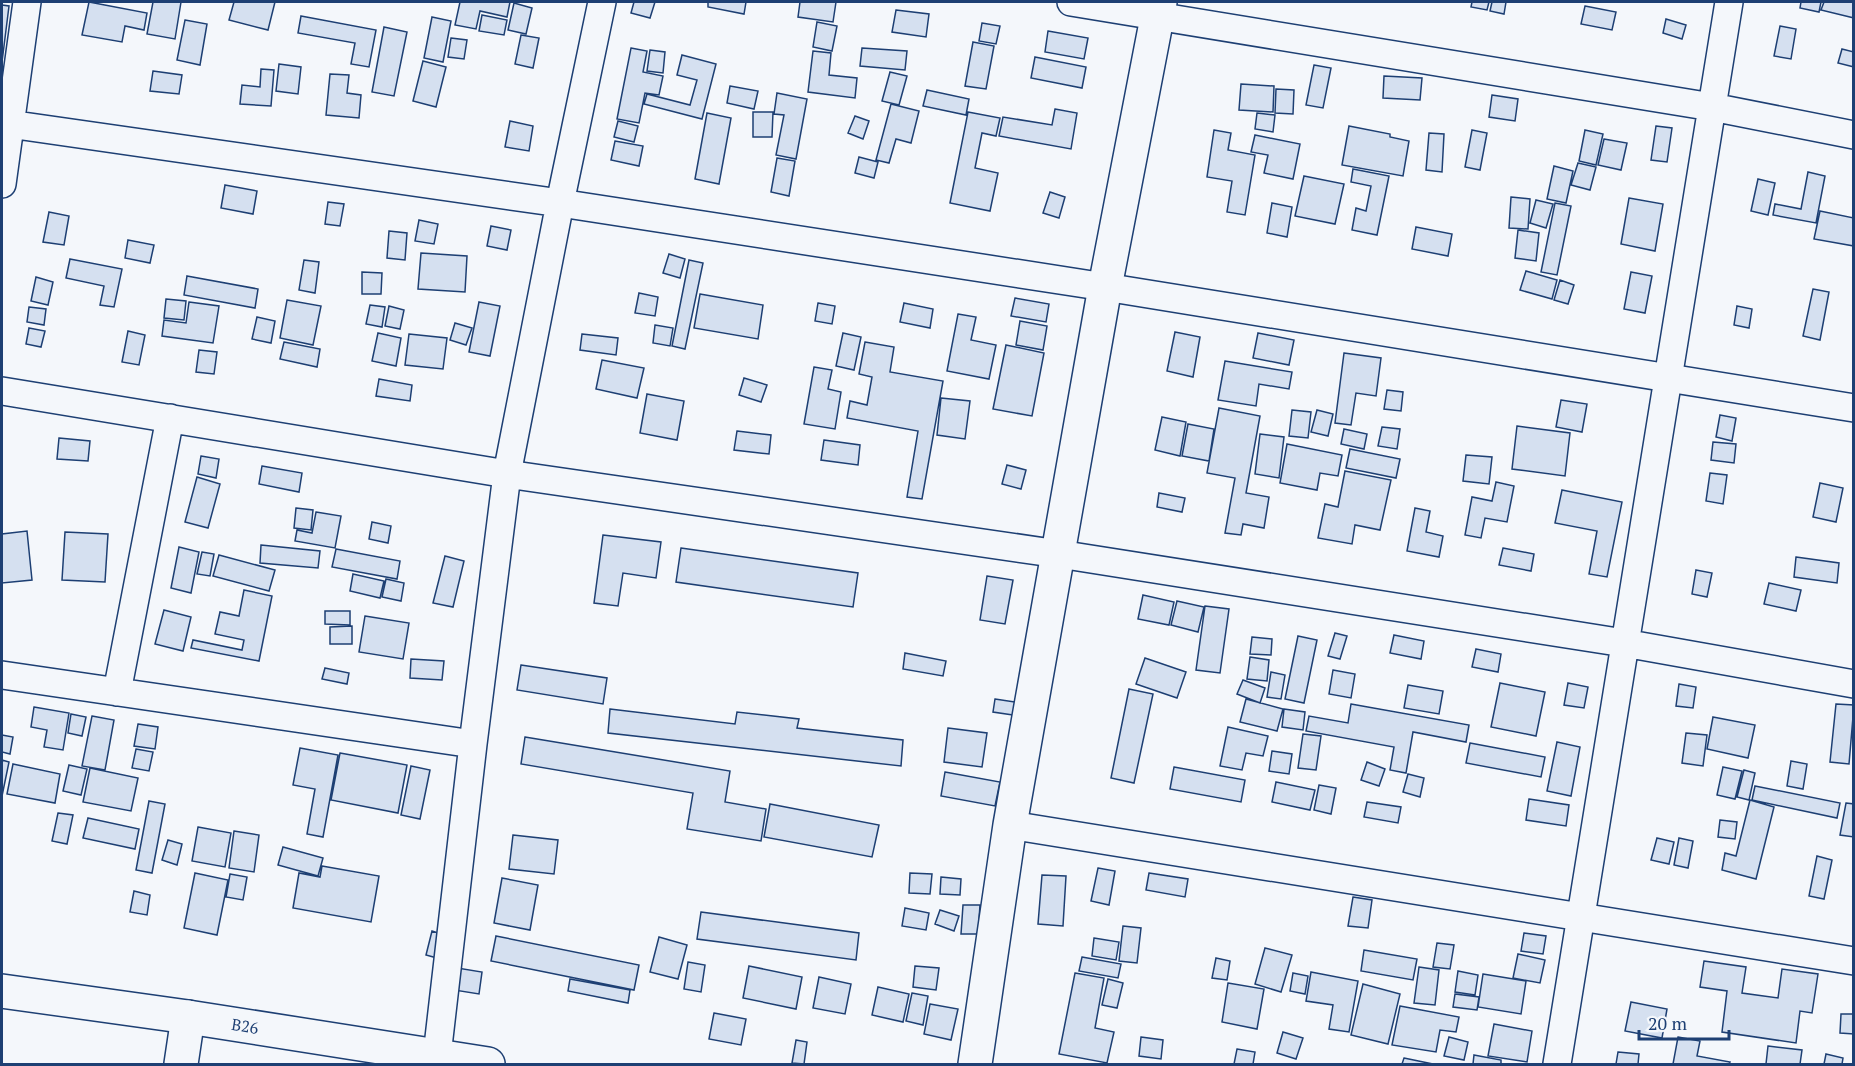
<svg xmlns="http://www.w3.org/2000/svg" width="1855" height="1066" viewBox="0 0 1855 1066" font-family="'PT Serif',serif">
<rect width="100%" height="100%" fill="#f4f7fb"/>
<path fill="#d5e0f0" stroke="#1d3f73" stroke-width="1.5" d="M89,2L147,13L144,30L125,26L122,42L82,35Z
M153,2H181L175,39L147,34Z
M234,2H275L268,30L229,20Z
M460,2H510L507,17L480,11L476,29L455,25Z
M634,2H655L650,18L631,13Z
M708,2H746L744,14L708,7Z
M800,2H836L833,22L798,17Z
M1472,2H1489L1487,10L1471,7Z
M1492,2H1506L1504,14L1490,11Z
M1801,2H1821L1819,12L1800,8Z
M1824,2H1854V18L1821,10Z
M514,3L532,8L526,34L508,30Z
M2,5L9,6L2,62Z
M1585,6L1616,12L1612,30L1581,24Z
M896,10L929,14L926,37L892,32Z
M482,15L507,20L504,35L479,31Z
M301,16L376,30L369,67L351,64L355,43L298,33Z
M432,17L451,21L443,62L424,58Z
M1666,19L1686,25L1682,39L1663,33Z
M185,20L207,24L200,65L177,60Z
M817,22L837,26L832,51L813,47Z
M982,23L1000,26L996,44L979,41Z
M1780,26L1796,29L1791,59L1774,56Z
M384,27L407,32L394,96L372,92Z
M1048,31L1088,38L1084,59L1045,52Z
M521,35L539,38L533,68L515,64Z
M451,38L467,40L464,59L448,57Z
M973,42L994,46L986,89L965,86Z
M631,48L647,51L643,72L663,76L659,95L645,93L639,123L617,119Z
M862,48L907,51L905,70L860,66Z
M1842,49L1854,52V67L1838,63Z
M650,50L665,52L663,73L647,71Z
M813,51L831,53L829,75L857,78L855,98L808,92Z
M682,55L716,64L702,119L644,104L647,94L690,105L697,80L677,75Z
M1035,57L1086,67L1082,88L1031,78Z
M423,61L446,67L436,107L413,101Z
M279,64L301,67L298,94L276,91Z
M1314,65L1331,68L1323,108L1306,105Z
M261,69L274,70L271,106L240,104L242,85L260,87Z
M153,71L182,75L179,94L150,91Z
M890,72L907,76L899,105L882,101Z
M330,74L349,75L347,93L361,95L359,118L326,115Z
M1384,76L1422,78L1420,100L1383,98Z
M1241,84L1274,86L1273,112L1239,110Z
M730,86L758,91L754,109L727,103Z
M1276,89L1294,90L1293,114L1275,113Z
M927,90L969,99L966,115L923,106Z
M777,93L807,99L796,159L776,155L784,115L774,114Z
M1492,95L1518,99L1515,121L1489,117Z
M891,104L919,111L911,143L896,139L889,163L876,160Z
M1055,109L1077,113L1071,149L999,136L1003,117L1052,125Z
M753,112H773L772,137H753Z
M968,112L1000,118L996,136L982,133L975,168L998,173L990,211L950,203Z
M707,113L731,118L719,184L695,179Z
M1257,113L1275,115L1273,132L1255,129Z
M855,116L869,121L863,139L848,133Z
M510,121L533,126L529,151L505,147Z
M618,121L638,126L634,142L614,137Z
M1349,126L1390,134V137L1409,141L1403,176L1342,165Z
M1656,126L1672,128L1667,162L1651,160Z
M1214,130L1231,133L1228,150L1255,155L1245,215L1227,212L1232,181L1207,177Z
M1472,130L1487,133L1480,170L1465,167Z
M1585,130L1603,134L1596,165L1579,161Z
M1429,133L1444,134L1442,172L1426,170Z
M1255,135L1300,144L1293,179L1264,173L1268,155L1251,152Z
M1604,139L1627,143L1621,170L1598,165Z
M615,141L643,146L639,166L611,160Z
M859,157L878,162L874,178L855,173Z
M777,158L795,161L789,196L771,192Z
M1578,163L1596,167L1590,190L1571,185Z
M1554,166L1573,171L1566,203L1547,199Z
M1353,169L1389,176L1377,235L1352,230L1356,208L1366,211L1371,186L1351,182Z
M1808,172L1825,176L1816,223L1773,215L1775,204L1801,209Z
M1304,176L1344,184L1335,224L1295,216Z
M1758,179L1775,183L1768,215L1751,211Z
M225,185L257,191L253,214L221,208Z
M1050,192L1065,197L1059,218L1043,213Z
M1511,197L1530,199L1528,229L1509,228Z
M1629,198L1663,204L1655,251L1621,244Z
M1536,200L1553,204L1546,228L1530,223Z
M328,202L344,204L340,226L325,224Z
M1272,203L1292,207L1287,237L1267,233Z
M1555,203L1571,206L1557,275L1541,272Z
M1820,211L1854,218V246L1814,239Z
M49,212L69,216L64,245L43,242Z
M419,220L438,224L434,244L415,241Z
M491,226L511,230L507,250L487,246Z
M1416,227L1452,234L1448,256L1412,249Z
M1518,230L1539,233L1536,261L1515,258Z
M389,231L407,233L405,260L387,258Z
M128,240L154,245L150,263L125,258Z
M421,253L467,256L465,292L418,289Z
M669,254L685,259L680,278L663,273Z
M70,259L122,269L114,307L100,305L104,286L66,278Z
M304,260L319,262L315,293L299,290Z
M689,260L703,263L685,349L672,346Z
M1526,271L1557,280L1552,299L1520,290Z
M362,272L382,273L381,294H362Z
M1631,272L1652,276L1645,313L1624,309Z
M187,276L258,289L255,308L184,295Z
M36,277L53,282L48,305L31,301Z
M1560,280L1574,285L1568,304L1554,300Z
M1813,289L1829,292L1820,340L1803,336Z
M639,293L658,297L655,316L635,313Z
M700,294L763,305L758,339L694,328Z
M1015,298L1049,304L1046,322L1011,316Z
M166,299L186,301L184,320L164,318Z
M287,300L321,306L313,345L280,338Z
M189,302L219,306L213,343L162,336L164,320L186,323Z
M479,302L500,306L490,356L469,352Z
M818,303L835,306L832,324L815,321Z
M904,303L933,309L930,328L900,322Z
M370,305L385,307L382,327L366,324Z
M389,306L404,310L400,329L385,326Z
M1737,306L1752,309L1749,328L1734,325Z
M29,307L46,309L44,325L27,322Z
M958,314L976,317L971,340L996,345L989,379L947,371Z
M257,317L275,321L271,343L252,339Z
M1020,321L1047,326L1043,350L1016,345Z
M455,323L472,328L466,345L450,340Z
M655,325L673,328L670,346L653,343Z
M29,328L45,331L41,347L26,344Z
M128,331L145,335L139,365L122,362Z
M1175,332L1200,337L1193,377L1167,371Z
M378,333L401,338L396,366L372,361Z
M843,333L861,337L854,370L836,366Z
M1258,333L1294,340L1289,365L1253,358Z
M409,334L447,338L443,369L405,365Z
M582,334L618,338L616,355L580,350Z
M284,342L320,349L317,367L280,359Z
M865,342L894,347L890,372L943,381L922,499L907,497L918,431L847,418L850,401L867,405L872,377L859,374Z
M1006,345L1044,353L1032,416L993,409Z
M199,350L217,352L214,374L196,372Z
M1344,353L1381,358L1376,396L1356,393L1351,425L1335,423Z
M602,360L644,368L637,398L596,389Z
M1225,361L1292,372L1289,389L1259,384L1256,406L1218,400Z
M814,367L832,370L828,389L841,392L835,429L804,424Z
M744,378L767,385L761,402L739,395Z
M379,379L412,385L410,401L376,396Z
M1387,390L1403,392L1401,411L1384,409Z
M647,394L684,401L677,440L640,433Z
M941,398L970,401L965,439L937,435Z
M1561,400L1587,404L1582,432L1556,427Z
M1219,408L1260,416L1246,493L1269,497L1264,528L1243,524L1241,535L1225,533L1235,478L1207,473Z
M1292,410L1311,412L1308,438L1289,436Z
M1317,410L1333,414L1328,436L1311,432Z
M1720,415L1736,418L1732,441L1716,437Z
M1162,417L1186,422L1180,456L1155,450Z
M1188,424L1214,429L1209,461L1182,456Z
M1517,426L1570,433L1565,476L1512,469Z
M1382,427L1400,429L1397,449L1378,446Z
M1344,429L1367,434L1364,449L1341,444Z
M737,431L771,435L769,454L734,450Z
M1260,434L1284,437L1279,478L1255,474Z
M59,438L90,441L88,461L57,459Z
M824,440L860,445L858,465L821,460Z
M1713,442L1736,444L1734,463L1711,460Z
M1287,444L1342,455L1338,476L1320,473L1317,490L1280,483Z
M1350,449L1400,459L1396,478L1346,468Z
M1466,455L1492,457L1489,484L1463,481Z
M201,456L219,459L216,478L198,474Z
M1007,465L1026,470L1021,489L1002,484Z
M262,466L302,473L299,492L259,484Z
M1345,471L1391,480L1380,530L1355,525L1352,544L1318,538L1325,504L1338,507Z
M1710,473L1727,475L1723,504L1706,501Z
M197,477L220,484L208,528L185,522Z
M1496,482L1514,486L1507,522L1485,518L1481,538L1465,535L1472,497L1492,501Z
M1820,483L1843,488L1836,522L1813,517Z
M1562,490L1622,502L1607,577L1589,574L1597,531L1555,523Z
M1159,493L1185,498L1182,512L1157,507Z
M296,508L313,510L311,530L294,528Z
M1415,508L1430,511L1426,532L1443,536L1439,557L1407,551Z
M316,512L341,516L335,548L295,541L297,530L312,533Z
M372,522L391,526L388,543L369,539Z
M27,531L32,580L2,583V534Z
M65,532L108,534L105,582L62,580Z
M603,535L661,542L656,578L623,573L618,606L594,603Z
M261,545L320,551L318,568L260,563Z
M179,547L199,552L191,593L171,588Z
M681,548L858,573L853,607L676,582Z
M1503,548L1534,554L1531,571L1499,565Z
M336,549L400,561L397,579L332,567Z
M202,552L214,554L210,576L197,574Z
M219,555L275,570L269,591L213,576Z
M445,556L464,561L453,607L433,603Z
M1796,557L1839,563L1837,583L1794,577Z
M1696,570L1712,573L1707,597L1692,594Z
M353,574L384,581L380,598L350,591Z
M987,576L1013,580L1005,624L980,620Z
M386,579L404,583L401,601L382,597Z
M1769,583L1801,590L1796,611L1764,604Z
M244,590L272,596L259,661L191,648L193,640L242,650L244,640L215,634L220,612L239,616Z
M1143,595L1174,602L1169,625L1138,619Z
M1177,601L1204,607L1198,632L1171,625Z
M1205,606L1229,609L1220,673L1196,670Z
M164,610L191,617L183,651L155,644Z
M325,611H350V625L325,624Z
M365,616L409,623L403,659L359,652Z
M352,626V644H330V627Z
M1335,633L1347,636L1340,659L1328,656Z
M1394,635L1424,641L1421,659L1390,653Z
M1298,636L1317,640L1304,703L1285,699Z
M1252,637L1272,639L1271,655L1250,654Z
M1476,649L1501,654L1498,672L1472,667Z
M905,653L946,661L943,676L903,669Z
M1250,657L1269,660L1267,681L1247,679Z
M1145,658L1186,672L1177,698L1136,684Z
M411,659L444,661L442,680L410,678Z
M521,665L607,678L603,704L517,690Z
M325,668L349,673L347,684L322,679Z
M1333,670L1355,674L1351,698L1329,694Z
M1271,672L1285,675L1281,699L1267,697Z
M1243,680L1265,688L1260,703L1237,694Z
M1500,683L1545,692L1536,736L1491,727Z
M1568,683L1588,687L1584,708L1564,705Z
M1679,684L1696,687L1693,708L1676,706Z
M1408,685L1443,691L1439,714L1404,708Z
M1129,689L1153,694L1134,783L1111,778Z
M995,699L1022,703L1020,716L993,712Z
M1246,699L1283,709L1277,731L1240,722Z
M1351,704L1469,725L1466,742L1413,732L1406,773L1390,770L1394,747L1306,731L1309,716L1348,723Z
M1836,704L1854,705L1849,764L1830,762Z
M34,707L69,713L63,750L44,747L47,730L31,727Z
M610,709L735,724L737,712L799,719L797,728L903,740L901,766L608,733Z
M1284,709L1305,712L1303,730L1282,727Z
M71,714L86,717L82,736L68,733Z
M92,716L114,720L105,770L82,766Z
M1713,717L1755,725L1748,758L1707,749Z
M138,724L158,727L155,749L134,746Z
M1228,727L1268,736L1263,756L1246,753L1242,770L1220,766Z
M948,728L987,733L982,767L944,762Z
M1686,733L1707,735L1703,766L1682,763Z
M1303,734L1321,736L1316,770L1298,768Z
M2,735L13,737L10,754L2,752Z
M525,737L730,771L725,802L766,809L761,841L687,829L693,793L521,764Z
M1557,742L1580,747L1571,796L1547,791Z
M1470,743L1545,757L1541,777L1466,763Z
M300,748L338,755L323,837L307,834L315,789L293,785Z
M136,749L153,752L149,771L132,768Z
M1272,751L1292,754L1289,774L1269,771Z
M340,753L407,765L398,813L331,800Z
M2,760L9,762L2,796Z
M1791,761L1807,764L1803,789L1787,786Z
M1367,762L1385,769L1379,786L1361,780Z
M13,764L60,774L55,803L7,794Z
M69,765L87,769L81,795L63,791Z
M411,766L430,770L420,819L401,815Z
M1174,767L1245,780L1241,802L1170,789Z
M1723,767L1742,771L1735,799L1717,795Z
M90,768L138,778L131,811L83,802Z
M1744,770L1755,773L1749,800L1737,797Z
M945,772L1000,782L995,806L941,796Z
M1408,774L1424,778L1420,797L1403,792Z
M1276,782L1315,790L1310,810L1272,802Z
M1319,785L1336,788L1331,814L1314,810Z
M1755,786L1840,803L1837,818L1752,800Z
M1529,799L1569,805L1566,826L1526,820Z
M1750,800L1774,807L1756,879L1722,870L1725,853L1736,856Z
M149,801L165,804L152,873L136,870Z
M1367,802L1401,807L1398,823L1364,817Z
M1846,803L1854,804V837L1840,835Z
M770,804L879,825L872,857L764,837Z
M58,813L73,815L67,844L52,841Z
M88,818L139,829L135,849L83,838Z
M1720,820L1737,822L1735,839L1718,837Z
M198,827L231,833L225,867L192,861Z
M234,831L259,835L254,872L229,868Z
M513,835L558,840L554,874L509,869Z
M1657,838L1674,842L1669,864L1651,860Z
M1679,838L1693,841L1688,868L1674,865Z
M168,840L182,844L177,865L162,860Z
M283,847L323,858L318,876L278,865Z
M1817,856L1832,860L1824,899L1809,896Z
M322,866L379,876L371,922L293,908L299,873L320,877Z
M1098,868L1115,871L1109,905L1091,901Z
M195,873L228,880L217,935L184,928Z
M910,873L932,874L930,894L909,893Z
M1149,873L1188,879L1185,897L1146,890Z
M230,874L247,877L243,900L226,897Z
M1042,875L1066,876L1063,926L1038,924Z
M941,877L961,879L960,895L940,894Z
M502,878L538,885L530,930L494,923Z
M134,891L150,895L147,915L130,912Z
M1353,897L1372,900L1368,928L1348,926Z
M963,905H980L978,934H961Z
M905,908L929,913L926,930L902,926Z
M940,910L959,916L954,931L935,924Z
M701,912L859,933L856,960L697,939Z
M1123,926L1141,928L1137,963L1119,961Z
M432,931L444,935L437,958L426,955Z
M1524,933L1546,936L1543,954L1521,951Z
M496,936L639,965L634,990L491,961Z
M659,937L687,945L678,979L650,972Z
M1094,938L1119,942L1116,960L1092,956Z
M1437,943L1454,945L1450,969L1433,967Z
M1265,948L1292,955L1281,992L1255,984Z
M1364,950L1417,959L1413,980L1361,971Z
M1518,954L1545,960L1540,983L1513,978Z
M1082,957L1121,964L1118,978L1079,971Z
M1216,958L1230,961L1227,980L1212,978Z
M1704,961L1746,967L1742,993L1778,998L1782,969L1818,974L1812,1013L1800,1011L1796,1043L1722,1032L1727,991L1700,987Z
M688,962L705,965L701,992L684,989Z
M439,965L482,972L479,994L435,987Z
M749,966L802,977L796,1009L743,998Z
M915,966L939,968L936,990L913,987Z
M1419,967L1439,970L1435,1005L1414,1003Z
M1458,971L1478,975L1475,995L1455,992Z
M1311,972L1358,981L1349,1032L1329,1029L1333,1005L1306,1001Z
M1075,973L1104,978L1095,1028L1114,1032L1107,1063L1059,1054Z
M1293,973L1308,976L1305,994L1290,991Z
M1483,974L1526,981L1521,1014L1478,1007Z
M819,977L851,984L845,1014L813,1008Z
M570,979L630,990L628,1003L568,991Z
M1108,979L1123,983L1117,1008L1102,1005Z
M1228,983L1264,989L1257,1029L1222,1022Z
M1363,984L1400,994L1388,1044L1351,1035Z
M878,987L909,994L903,1022L872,1015Z
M912,993L928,996L923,1025L906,1021Z
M1455,994L1479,997L1477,1010L1453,1007Z
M1631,1002L1667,1009L1662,1038L1625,1031Z
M930,1004L958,1009L951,1040L924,1034Z
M1400,1006L1459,1017L1456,1032L1440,1030L1436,1052L1392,1045Z
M714,1013L746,1019L741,1045L709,1039Z
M1841,1014H1854V1034L1840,1033Z
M1494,1024L1532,1031L1527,1062L1488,1056Z
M1283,1032L1303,1038L1296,1059L1277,1053Z
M1141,1037L1163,1040L1161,1059L1139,1056Z
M1449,1037L1468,1042L1464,1060L1444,1056Z
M1678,1037L1700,1041L1697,1056L1730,1062L1729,1064H1673Z
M796,1040L807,1042L804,1064L792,1063Z
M1768,1046L1802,1050L1800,1064H1766Z
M1237,1049L1255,1052L1253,1064H1234Z
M1618,1052L1639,1054L1638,1064H1616Z
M1826,1054L1843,1058L1842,1064H1824Z
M1474,1055L1501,1060V1064H1473Z
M1404,1058L1433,1064H1402Z"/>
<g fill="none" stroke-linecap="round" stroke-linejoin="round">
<defs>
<path id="street" d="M1071,2L1712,107L1854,135
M2,123L560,203L1105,287L1854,408
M2,184L27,2
M2,391L507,474L1059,554L1624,643L1854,684
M2,675L473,744
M117,692L170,418
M1010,825L1854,961
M436,1064L473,744L507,474L560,203L602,2
M1557,1064L1729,2"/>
<path id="secondary" d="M181,1064L188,1017
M975,1064L1010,825L1105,287L1160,2"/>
<path id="highway" d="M2,991L188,1017L488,1064"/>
</defs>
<use href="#street" stroke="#1d3f73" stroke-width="30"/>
<use href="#secondary" stroke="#1d3f73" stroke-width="36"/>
<use href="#highway" stroke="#1d3f73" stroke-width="36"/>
<use href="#street" stroke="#f4f7fb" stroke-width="27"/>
<use href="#secondary" stroke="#f4f7fb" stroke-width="33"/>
<use href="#highway" stroke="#f4f7fb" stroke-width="33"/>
</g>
<g text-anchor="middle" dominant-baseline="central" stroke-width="4.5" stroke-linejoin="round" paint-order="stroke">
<g font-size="16" fill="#1d3f73" stroke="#f4f7fb">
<text transform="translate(245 1026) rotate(9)">B26</text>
</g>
</g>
<rect width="1855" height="1066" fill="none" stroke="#1d3f73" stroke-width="6"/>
<path d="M1639 1030v9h90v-9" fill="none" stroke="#1d3f73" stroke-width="3"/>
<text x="1648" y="1030" font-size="18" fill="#1d3f73" stroke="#f4f7fb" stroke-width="4.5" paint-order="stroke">20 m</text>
</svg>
